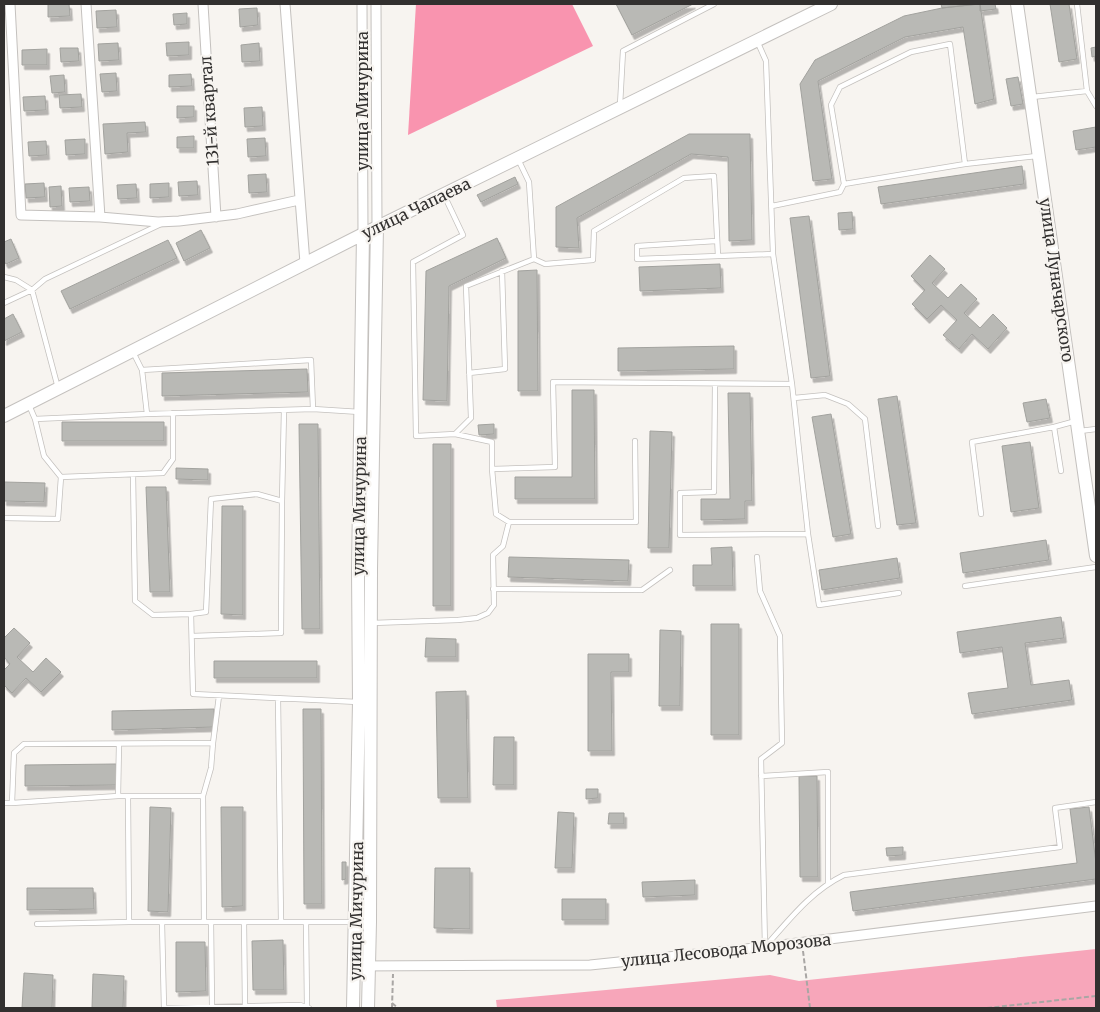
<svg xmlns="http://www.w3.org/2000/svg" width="1100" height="1012" viewBox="0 0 1100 1012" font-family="Merriweather,serif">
<defs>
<filter id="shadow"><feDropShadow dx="2.5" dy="4.5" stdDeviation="0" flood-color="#0004"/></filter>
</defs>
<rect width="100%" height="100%" fill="#f7f4f0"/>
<path fill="#f7a6ba" d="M1096,949V1008H497L496,1000L770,975L799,981Z"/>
<path fill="#f994af" d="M416,4H572L593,46L408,135Z"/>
<path fill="#b9b9b5" stroke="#a2a29e" filter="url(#shadow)" d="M48,4H69L70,16L48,17Z
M616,4H693L632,35Z
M941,4H978L942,8Z
M980,4L994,99L975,104L963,27L905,37L818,81L832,179L813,181L800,84L815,60L904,16L942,8Z
M980,4H995L996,9L980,11Z
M1050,4H1069L1077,59L1059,62Z
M257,8L258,25L240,27L239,9Z
M116,10L117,27L97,28L96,11Z
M187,13V24L174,25L173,14Z
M189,42V55L167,56L166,43Z
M118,43L119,60L99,61L98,44Z
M259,43L260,61L242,62L241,45Z
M1096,47V56L1092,57L1091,48Z
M60,48H78L79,61L61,62Z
M47,49V65H22V50Z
M116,73L117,91L102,92L100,74Z
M191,74L192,86L169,87V75Z
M64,75L65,92L52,93L50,76Z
M1018,77L1023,104L1011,106L1006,79Z
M81,94L82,107L60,108L59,95Z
M45,96L46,110L24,111L23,97Z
M177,106H194V117L177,118Z
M262,107L263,126L245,127L244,108Z
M145,122L146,132L127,133L128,152L105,154L103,124Z
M1096,127V147L1076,150L1073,131Z
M689,134H750L752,240L729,241L728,157L691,154L577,218L579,248L556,247V207Z
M194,136V148H177V137Z
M265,138L266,156L248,157L247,139Z
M85,139V154L66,155L65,140Z
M46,141L47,155L29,156L28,142Z
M1022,166L1024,184L881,204L878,187Z
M266,174L267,192L249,193L248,175Z
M515,177L518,184L481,202L477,195Z
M197,181L198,195L179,196L178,182Z
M44,183L45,197L26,198L25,184Z
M169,183V197L150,198V184Z
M136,184L137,198L118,199L117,185Z
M61,186L62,206L50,207L49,187Z
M89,187L90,201L70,202L69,188Z
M852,212L853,229L839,230L838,213Z
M809,216L830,376L811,378L790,218Z
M201,230L210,248L184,261L176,243Z
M497,238L506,258L449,286L447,401L423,400L426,271Z
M11,239L19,258L6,264L4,261V242Z
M168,240L177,258L70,309L61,291Z
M930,255L945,269L932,283L948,298L961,284L977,299L964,313L980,328L993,314L1007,328L988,349L972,334L959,349L943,335L957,320L941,305L927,319L912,304L925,290L911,276Z
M720,264L721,288L640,291L639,267Z
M537,270L538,391H518V271Z
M13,314L22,332L4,341V319Z
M734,346V369L618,371V348Z
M307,369L308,392L162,396V373Z
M572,390H594L595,499H515V477H572Z
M728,393H750L752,501H745V519L701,520V499H730Z
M897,396L916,523L897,525L878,399Z
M1046,399L1050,418L1027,422L1023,403Z
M831,414L851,534L833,537L812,417Z
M62,422H164V441H62Z
M299,424H318L320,629H302Z
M494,424V434L479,435L478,425Z
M650,431L672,432L669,548H648Z
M1030,442L1039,508L1011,512L1002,446Z
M433,444H451V606H433Z
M176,468L208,469V480L176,479Z
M4,482L45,483L44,502L4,501Z
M146,487H166L170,592H150Z
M222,506H243V615L221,614Z
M1046,540L1049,560L963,573L960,553Z
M732,547L733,586H693V565H712L711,548Z
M509,557L629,560L628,581L508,577Z
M897,558L900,578L822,590L819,570Z
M1061,617L1064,638L1025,643L1031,685L1069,680L1072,700L972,714L968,693L1008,688L1002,647L960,653L957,632Z
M711,624H739V735H711Z
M14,628L30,643L17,657L33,672L46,658L61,672L41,692L26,678L12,693L4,685V670L10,664L4,657V638Z
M660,630L681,631L680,706H659Z
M426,638L456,639V657H425Z
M588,654H629V672H611L612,751H588Z
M214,661H317V678H214Z
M466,691L468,798H438L436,692Z
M214,709V727L112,730V711Z
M303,709H321L322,904H304Z
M494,737H514V785H493Z
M116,764L117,785L25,786V765Z
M799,776H817L818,877H800Z
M586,789H598V798L586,799Z
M150,807L171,808L168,912L148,911Z
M221,807H243V906L222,907Z
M1089,807L1096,863V879L853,911L850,892L1077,863L1070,809Z
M558,812L574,813L572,868H555Z
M609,813H624V824H608Z
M903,847V855L887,856L886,848Z
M342,862H346V879L342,880Z
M435,868H470V929L434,928Z
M695,880V895L643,897L642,882Z
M27,888H93L94,909L27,910Z
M562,899H606V920H562Z
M283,940L284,990H253L252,941Z
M176,942H205L206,991L176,992Z
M24,973L53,975L52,1008H22Z
M93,974L124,976L123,1008H92Z"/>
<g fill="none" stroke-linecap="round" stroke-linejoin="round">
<defs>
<path id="lane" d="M1077,4L1087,91L1096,106
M1032,97L1087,91
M620,105L623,51L714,4
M844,184L965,164
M445,197L463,235L413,262L416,436L455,434L471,418L466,286L534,259L529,182L518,159
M772,206L840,192L844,184L831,105L840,87L911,52L950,44L965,164L1037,156
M716,241L637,246V259L718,256
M534,259L545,264L593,260L594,231L684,178L714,176L718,256L773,254L766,61L758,43
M4,277L16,280L32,290L58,388
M4,303L32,290L45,279L161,224
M142,370L311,360L313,409L360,412
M469,373L505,369L502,271
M715,384L714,492L680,493V535L808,534L792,384
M794,398L825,395L848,404L865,419L878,526
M29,405L35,419L147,414L142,370L133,352
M147,414L313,409
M1080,431L1096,429
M455,434L492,442V469L555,467L553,382L792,384L773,254
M492,469L496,514L509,522H636L635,441
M1061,471L1054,427L1076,421
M133,474L135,601L153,615L191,614L193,694L358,702
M61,477L163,473L173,459V413
M282,501L284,410
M981,514L972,442L1054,427
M4,518L58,519L61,477L44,456L35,419
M808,534L819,605L899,593
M757,557L760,591L780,636L782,743L761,759L765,947
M965,586L1096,567
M493,589L642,590L670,570
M191,614L206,612L211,499L257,494L282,501L281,633L192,636
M372,623L458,620L477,618L488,613L494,605L493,555L503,546L509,522
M278,698L281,922
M761,776L828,772V883
M118,796H203
M128,797L129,922H369
M4,803H12L14,753L24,744L213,743L219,696
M12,803L118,796L119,744
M204,922L203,796L211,768L213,743
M211,922L212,1007
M244,922L245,1006
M306,922L307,1007
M162,923L164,1008
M37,924L129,922
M765,947C789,920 811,891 844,875L1060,847L1055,808L1096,802
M164,1008L300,1005L309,1008"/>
<path id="street" d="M10,4L21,215L100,217L158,222L179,221L237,214L299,200
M86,4L100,217
M203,4L216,217
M285,4L305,263
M362,4L363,234
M376,4L377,227
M354,966L590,965L765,947L1096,906"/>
<path id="secondary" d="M1017,4L1096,556
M4,416L363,234L831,4
M353,1008L359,702L358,570L363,234
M368,1008L370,922L371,569L377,227"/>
</defs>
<use href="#lane" stroke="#c4c1be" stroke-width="6"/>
<use href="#street" stroke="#c4c1be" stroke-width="11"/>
<use href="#secondary" stroke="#c4c1be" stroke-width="14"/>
<path stroke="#a9a6a4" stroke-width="2" stroke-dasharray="5 2.5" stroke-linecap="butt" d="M803,951L810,1008
M392,1003L398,1008
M392,1008L393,974
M987,1008L1096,996"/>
<use href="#lane" stroke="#fff" stroke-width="4.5"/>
<use href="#street" stroke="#fff" stroke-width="9"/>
<use href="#secondary" stroke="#fff" stroke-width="12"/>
</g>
<g text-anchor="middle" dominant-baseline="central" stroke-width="4.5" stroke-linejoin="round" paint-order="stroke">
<g font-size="16" fill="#32302f" stroke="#f7f4f0">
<text transform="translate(362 101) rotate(-90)">улица Мичурина</text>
<text transform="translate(209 111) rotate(-94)">131-й квартал</text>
<text transform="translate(416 208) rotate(-26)">улица Чапаева</text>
<text transform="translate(1057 280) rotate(82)">улица Луначарского</text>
<text transform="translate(359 506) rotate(-89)">улица Мичурина</text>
<text transform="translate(356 911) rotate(-89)">улица Мичурина</text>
<text transform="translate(726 950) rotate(-6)">улица Лесовода Морозова</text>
</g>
</g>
<rect width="1100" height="1012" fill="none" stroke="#32302f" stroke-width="10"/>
</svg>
